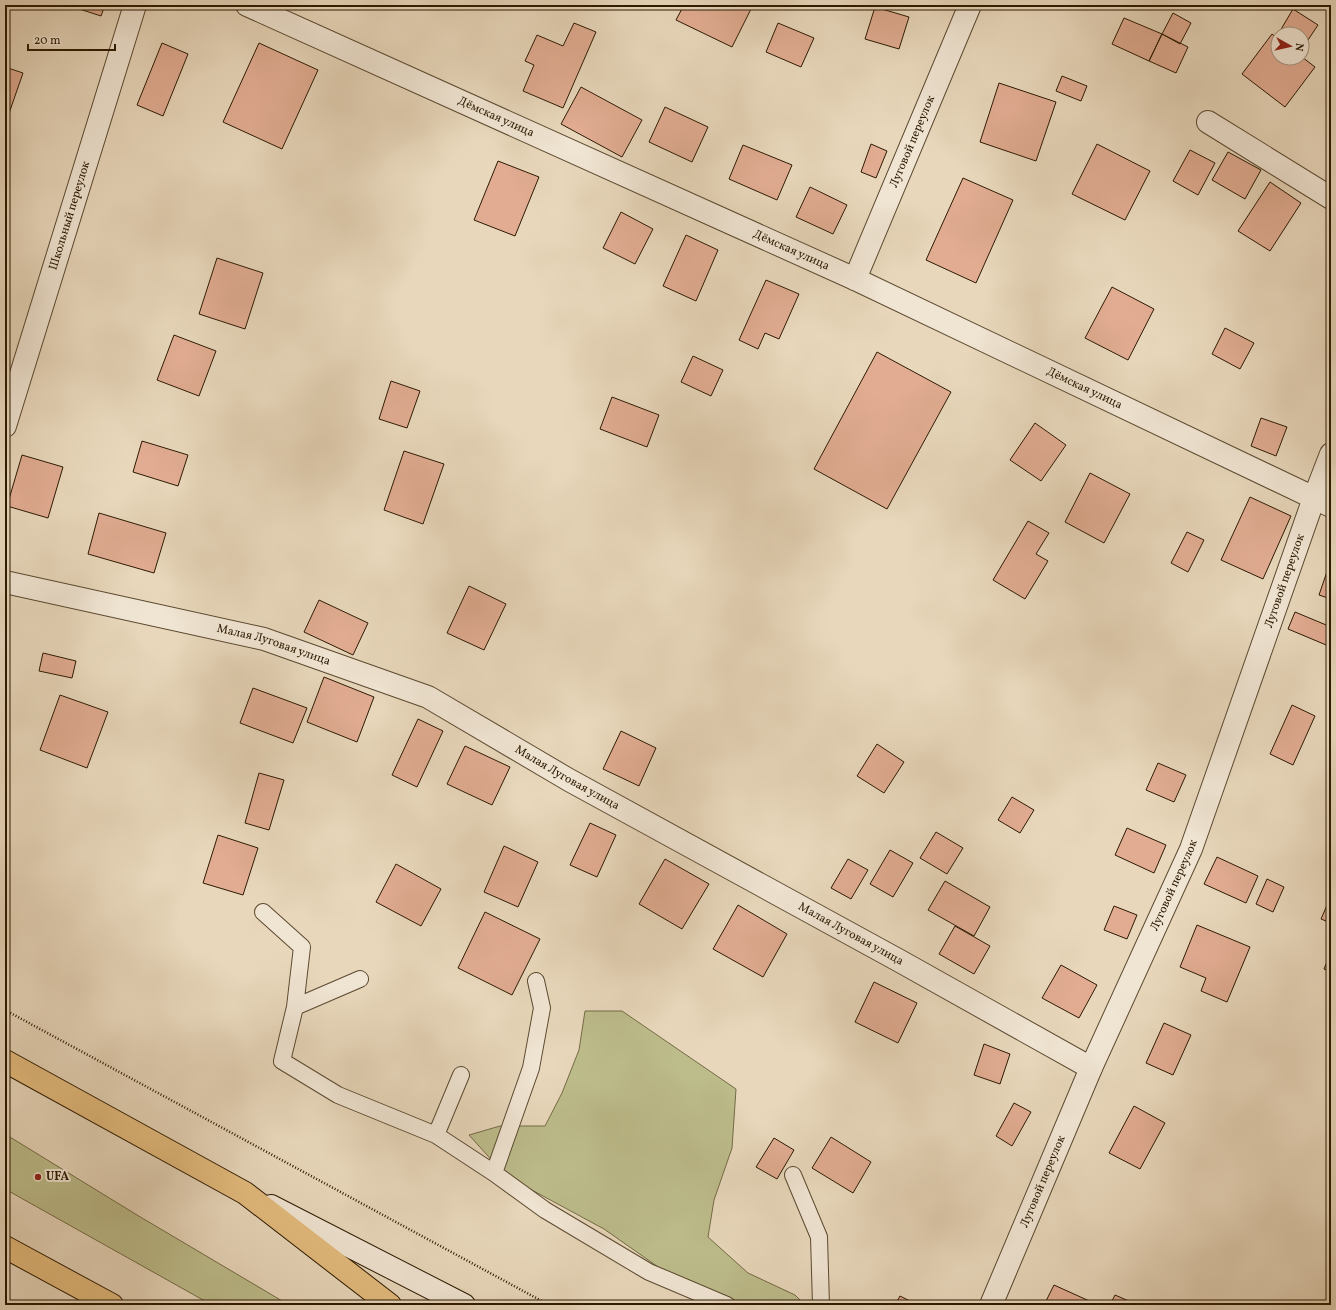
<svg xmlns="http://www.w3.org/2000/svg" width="1336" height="1310" viewBox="0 0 1336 1310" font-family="Vollkorn,serif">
<rect width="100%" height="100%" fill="#e8d7bb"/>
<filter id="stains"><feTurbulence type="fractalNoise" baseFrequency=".005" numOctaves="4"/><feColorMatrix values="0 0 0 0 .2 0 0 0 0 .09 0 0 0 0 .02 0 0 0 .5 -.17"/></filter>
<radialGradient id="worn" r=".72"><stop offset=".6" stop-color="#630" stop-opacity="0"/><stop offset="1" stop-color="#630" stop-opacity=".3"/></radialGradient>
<path fill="#bdbc8b" stroke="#746b46" d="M585,1011H622L736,1089L732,1148L714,1200L708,1237L748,1273L795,1295L805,1305H730L661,1269L604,1229L506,1176L469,1135L500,1126H545L562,1093L579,1050Z
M5,1134L137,1215L289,1305H212L5,1189Z"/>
<path fill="#e1ac92" stroke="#2c1a02" d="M67,5H105L101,16Z
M684,5H753L732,47L676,20Z
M875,7L909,17L899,49L865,39Z
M1293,9L1318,25L1304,46L1302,45V34H1285L1280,31Z
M1173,13L1191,23L1180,44L1162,34Z
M1124,18L1162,34L1149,61L1112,44Z
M574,23L596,32L563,108L523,91L534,65L525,61L537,35L563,46Z
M778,23L814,38L801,67L766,52Z
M1162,34L1188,47L1176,73L1149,61Z
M1272,34L1278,39V58H1302V57L1315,67L1285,107L1242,74Z
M162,43L188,54L163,116L137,105Z
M259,43L318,70L282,149L223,122Z
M5,67L23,73L6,122H5Z
M1062,76L1087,86L1081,101L1056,91Z
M999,83L1056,102L1036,161L980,142Z
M581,87L642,120L622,157L561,124Z
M665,107L708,127L692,162L649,142Z
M871,144L887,151L876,178L861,172Z
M1097,144L1150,171L1125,220L1072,194Z
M743,145L792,165L777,200L729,179Z
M1190,150L1215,163L1198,195L1173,181Z
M1228,152L1261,170L1245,199L1212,180Z
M498,161L539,177L515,236L474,220Z
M963,178L1013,200L976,283L926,260Z
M1270,182L1301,203L1270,251L1238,231Z
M810,187L847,205L833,234L796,217Z
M621,212L653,229L635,264L603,248Z
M686,235L718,250L696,301L663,286Z
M217,258L263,273L245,329L199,314Z
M766,280L799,294L779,339L765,333L758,349L739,340Z
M1112,287L1154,309L1128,360L1085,338Z
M1225,328L1254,343L1240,369L1212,354Z
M174,335L216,351L199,396L157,380Z
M877,352L951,392L887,509L814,469Z
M693,356L723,370L711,396L681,382Z
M391,381L420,391L407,428L379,419Z
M612,397L659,415L647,447L600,429Z
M1261,418L1287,427L1276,456L1251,446Z
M1035,423L1066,445L1041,481L1010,460Z
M142,441L188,455L178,486L133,472Z
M404,451L444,464L423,524L384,510Z
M22,455L63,467L48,518L7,506Z
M1090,473L1130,494L1104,543L1065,522Z
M1250,497L1291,516L1263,579L1221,560Z
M99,513L166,533L154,573L88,554Z
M1028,521L1049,533L1036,554L1048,561L1025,599L993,580Z
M1187,532L1204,540L1188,572L1171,563Z
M1331,560V599L1319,595Z
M469,586L506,604L484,650L447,633Z
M319,600L368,623L353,655L304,632Z
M1295,612L1331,627V647L1288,629Z
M43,653L76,661L72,678L39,671Z
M324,677L374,697L357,742L307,722Z
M253,688L307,708L293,743L240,723Z
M60,695L108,712L87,768L40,750Z
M1292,705L1315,716L1293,765L1270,754Z
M418,719L443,731L417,787L392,775Z
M621,731L656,748L639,786L603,769Z
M877,744L904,762L884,793L857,776Z
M465,746L510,767L492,805L447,784Z
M1158,763L1186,775L1174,802L1146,790Z
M259,773L284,780L269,830L245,823Z
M1012,797L1034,810L1020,833L998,820Z
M590,823L616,835L597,877L570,865Z
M1127,828L1166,845L1154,873L1115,855Z
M936,832L963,848L947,874L920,858Z
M218,835L258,848L243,895L203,883Z
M504,846L538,862L518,907L484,892Z
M890,850L913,863L893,897L870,884Z
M1217,857L1258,876L1246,903L1204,884Z
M665,859L709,884L682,929L639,904Z
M848,859L868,870L851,899L831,888Z
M396,864L441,889L421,926L376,902Z
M1267,879L1284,887L1273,912L1256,904Z
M945,881L990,907L974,936L928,910Z
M1331,896V923L1321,919Z
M738,905L787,934L763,977L713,949Z
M1114,906L1137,915L1127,939L1104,930Z
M485,912L540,939L512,995L458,968Z
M1197,925L1250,947L1227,1002L1201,991L1206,978L1180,967Z
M955,926L990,946L974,974L939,954Z
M1331,952V972L1324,969Z
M1061,965L1097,985L1079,1018L1042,998Z
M874,982L917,1003L898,1043L855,1022Z
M1164,1023L1191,1035L1173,1075L1146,1063Z
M984,1044L1010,1054L1000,1084L974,1075Z
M1014,1103L1031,1112L1012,1146L996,1136Z
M1134,1106L1165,1123L1140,1169L1109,1153Z
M831,1137L871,1162L853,1193L812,1168Z
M774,1138L794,1150L777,1179L756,1167Z
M1054,1285L1096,1304V1305H1044Z
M1115,1295L1138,1305H1110Z
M900,1296L918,1305H895Z"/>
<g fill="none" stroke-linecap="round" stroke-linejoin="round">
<defs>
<path id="service" d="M263,912L302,947L295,1007
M360,979L295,1007L282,1061L338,1095L436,1135
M536,981L542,1008L531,1068L494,1173L545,1210L649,1272L727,1305
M461,1075L436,1135L494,1173
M793,1175L819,1237L821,1305"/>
<g id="minor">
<path d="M1208,122L1331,198"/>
<path id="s1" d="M855,279L970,5"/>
<path id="s2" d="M5,426L135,5"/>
<path id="s3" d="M5,582L264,639L428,697L569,780L898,960L1091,1068"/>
<path id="s4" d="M991,1305L1091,1068L1191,849L1314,498L1331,454"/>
</g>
<g id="tertiary">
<path id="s5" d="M247,5L855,279L1331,506"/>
</g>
<path id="secondary" d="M271,1206L464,1305"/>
<path id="primary" d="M5,1061L245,1193L390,1305
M5,1247L112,1305"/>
</defs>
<use href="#service" stroke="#5b4930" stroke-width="18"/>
<use href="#minor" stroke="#5b4930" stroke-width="24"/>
<use href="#tertiary" stroke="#5b4930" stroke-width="24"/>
<use href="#secondary" stroke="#2c1a02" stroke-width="24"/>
<use href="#primary" stroke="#2c1a02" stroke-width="24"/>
<path stroke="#2c1a02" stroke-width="2.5" stroke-dasharray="1 2" stroke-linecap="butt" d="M5,458L7,451
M5,1010L549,1305
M5,1301L12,1305"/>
<use href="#service" stroke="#f0e5d3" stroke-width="16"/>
<use href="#minor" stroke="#f0e5d3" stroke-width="22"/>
<use href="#tertiary" stroke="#f0e5d3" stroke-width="22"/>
<use href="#secondary" stroke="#f0e5d3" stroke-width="22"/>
<use href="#primary" stroke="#e4bc7e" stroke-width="22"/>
</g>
<circle fill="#8f2418" stroke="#f0e5d3" stroke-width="1.5" cx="38" cy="1177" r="4"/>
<g text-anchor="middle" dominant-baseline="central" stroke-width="4" stroke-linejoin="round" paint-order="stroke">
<g font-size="12" fill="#2c1a02" stroke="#f0e5d3">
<text stroke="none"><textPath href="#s5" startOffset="273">Дёмская улица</textPath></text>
<text stroke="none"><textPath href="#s1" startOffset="149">Луговой переулок</textPath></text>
<text stroke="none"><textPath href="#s2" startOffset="220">Школьный переулок</textPath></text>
<text stroke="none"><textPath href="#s5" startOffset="597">Дёмская улица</textPath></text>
<text stroke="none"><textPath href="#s5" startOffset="921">Дёмская улица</textPath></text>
<text stroke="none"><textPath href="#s4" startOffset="782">Луговой переулок</textPath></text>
<text stroke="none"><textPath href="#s3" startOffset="276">Малая Луговая улица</textPath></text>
<text stroke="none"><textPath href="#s3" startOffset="600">Малая Луговая улица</textPath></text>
<text stroke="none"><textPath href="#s4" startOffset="458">Луговой переулок</textPath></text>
<text stroke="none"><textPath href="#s3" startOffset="924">Малая Луговая улица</textPath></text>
<text stroke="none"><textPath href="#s4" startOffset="134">Луговой переулок</textPath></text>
</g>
<g font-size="12" font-weight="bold" fill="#2c1a02" stroke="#f0e5d3" text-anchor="start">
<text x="46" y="1177">UFA</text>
</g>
</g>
<rect width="1336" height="1310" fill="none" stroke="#e8d7bb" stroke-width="20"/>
<rect x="6" y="6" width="1324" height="1298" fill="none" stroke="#2c1a02" stroke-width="2"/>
<rect x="10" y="10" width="1316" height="1290" fill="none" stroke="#2c1a02"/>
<g transform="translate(1290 46) rotate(98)"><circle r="19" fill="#f0e5d3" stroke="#a2947f"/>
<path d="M0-3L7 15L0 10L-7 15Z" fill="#8f2418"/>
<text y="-6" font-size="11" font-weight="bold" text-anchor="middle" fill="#2c1a02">N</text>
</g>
<path d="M28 44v6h87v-6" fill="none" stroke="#2c1a02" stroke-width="2"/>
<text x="34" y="44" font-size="12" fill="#2c1a02" stroke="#f0e5d3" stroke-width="3" paint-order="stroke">20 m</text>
<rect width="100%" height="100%" filter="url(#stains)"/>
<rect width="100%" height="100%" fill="url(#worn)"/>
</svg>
